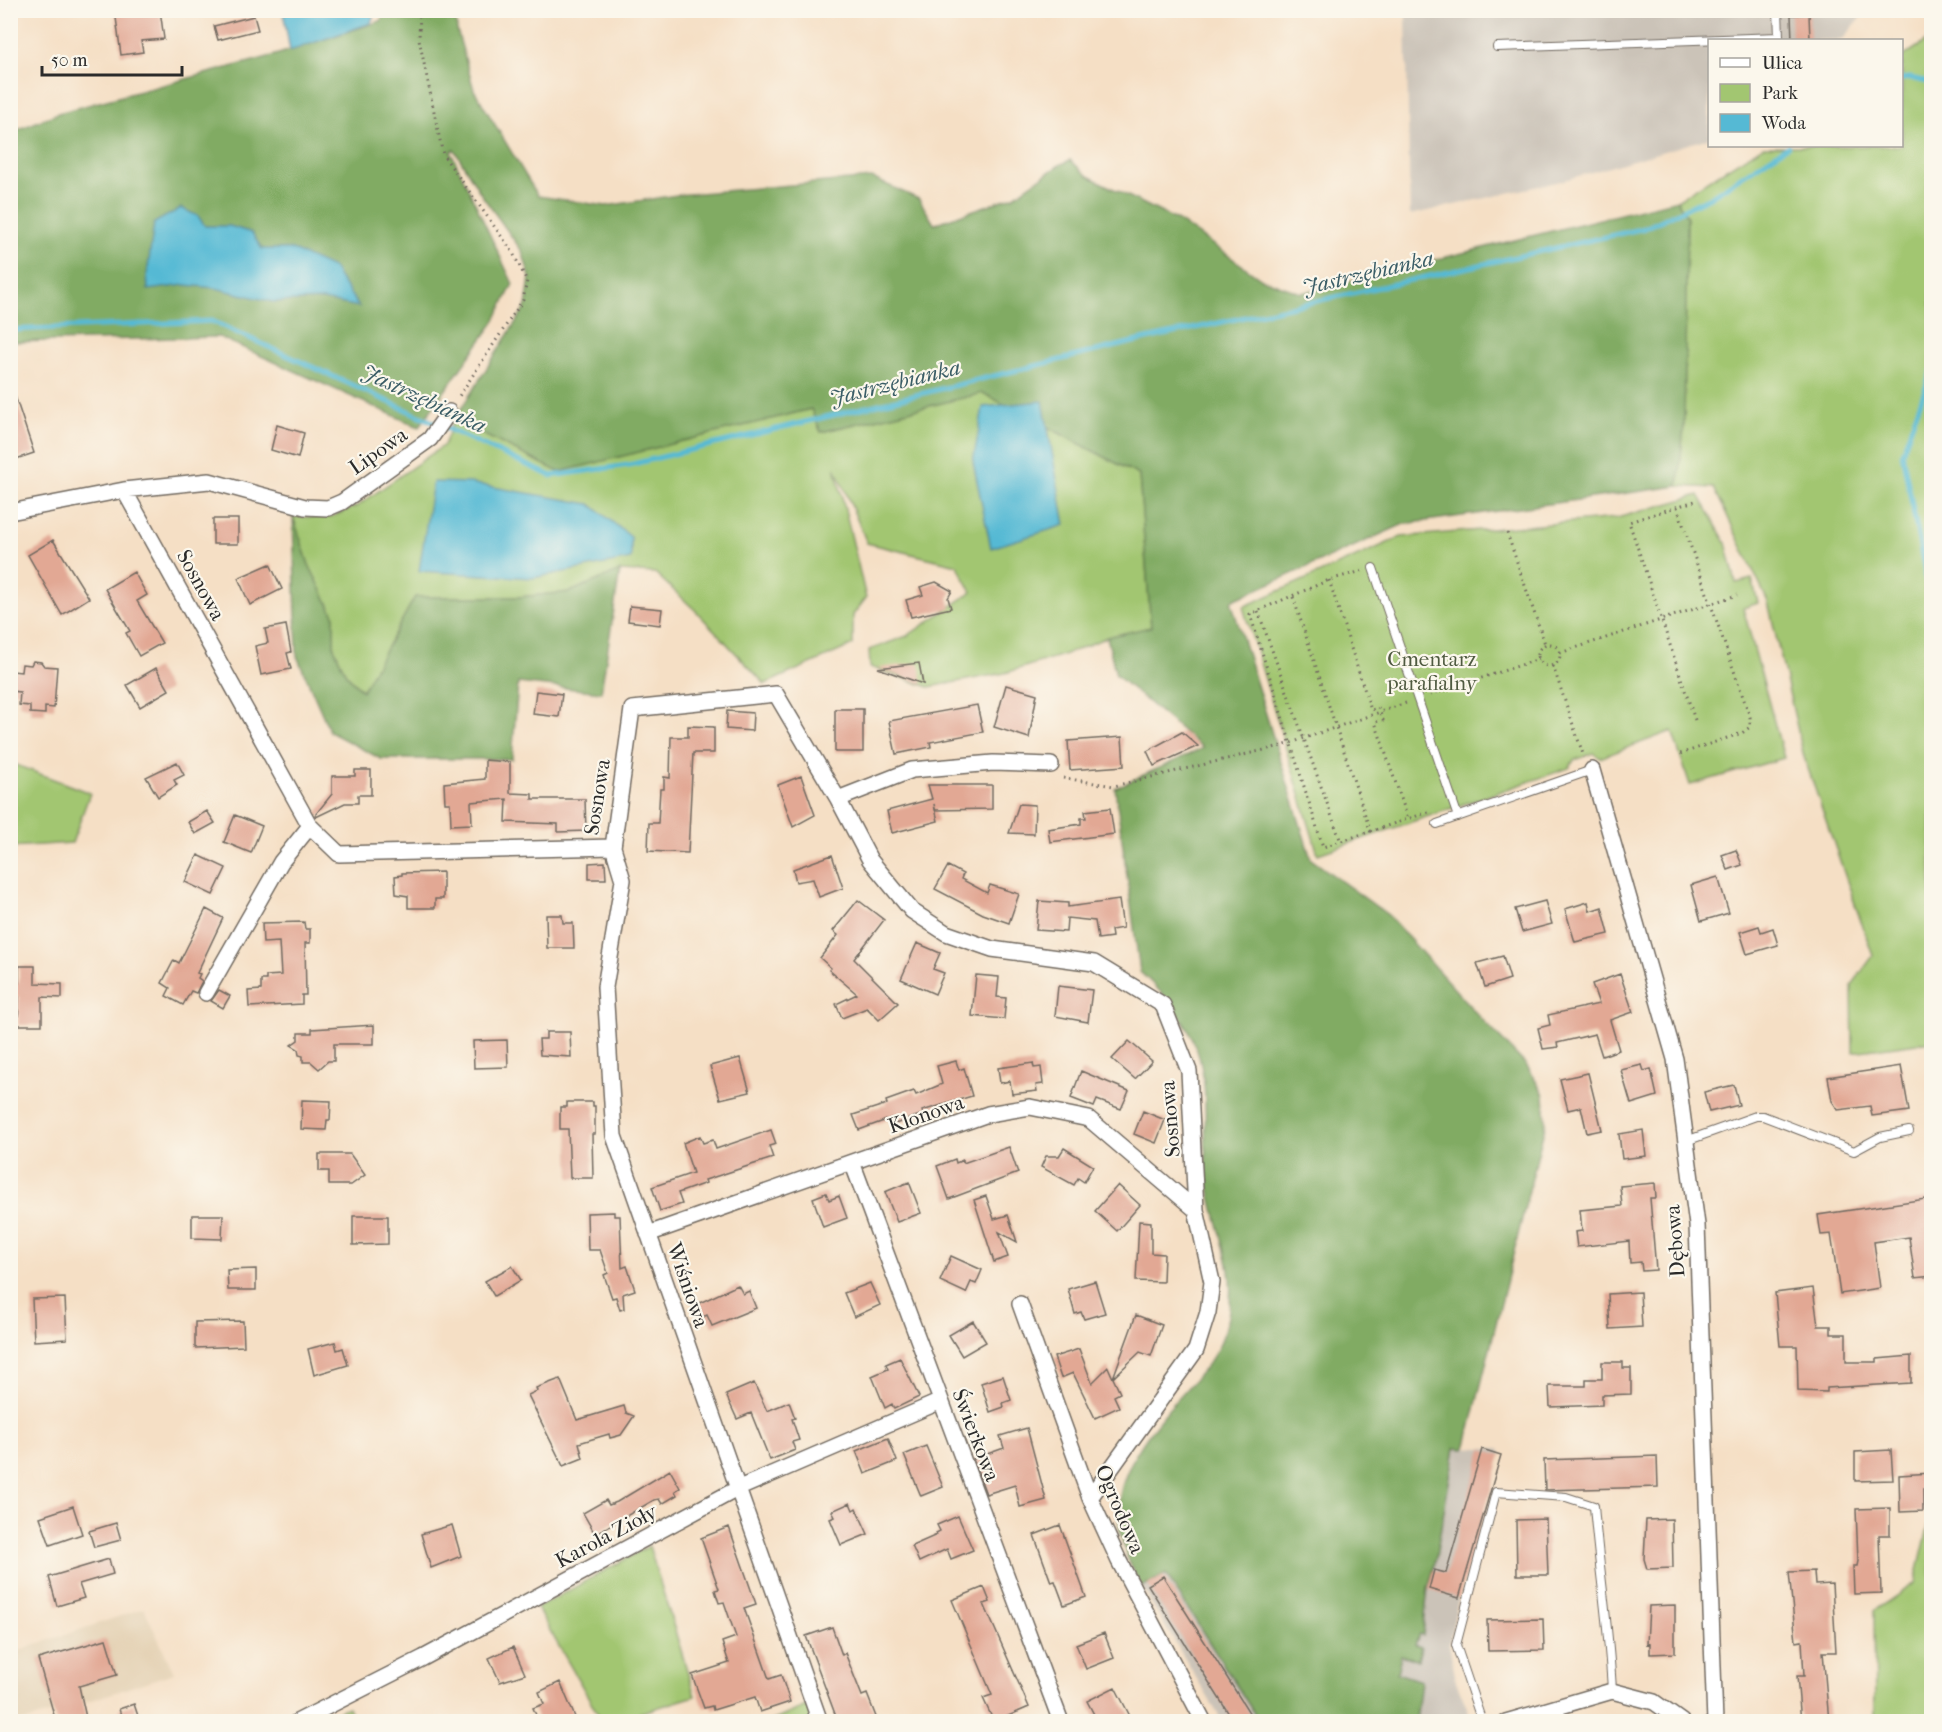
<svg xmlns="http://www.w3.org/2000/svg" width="1942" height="1732" viewBox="0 0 1942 1732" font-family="'IM FELL French Canon',serif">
<rect width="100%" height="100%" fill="#fbf7ec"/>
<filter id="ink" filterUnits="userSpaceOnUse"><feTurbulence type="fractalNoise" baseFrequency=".0167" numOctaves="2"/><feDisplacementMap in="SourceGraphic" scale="12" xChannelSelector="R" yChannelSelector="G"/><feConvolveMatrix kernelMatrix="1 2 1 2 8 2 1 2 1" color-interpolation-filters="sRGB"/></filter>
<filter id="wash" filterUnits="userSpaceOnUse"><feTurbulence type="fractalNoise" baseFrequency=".008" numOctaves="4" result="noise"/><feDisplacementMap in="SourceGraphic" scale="24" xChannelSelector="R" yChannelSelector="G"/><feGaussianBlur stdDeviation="1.35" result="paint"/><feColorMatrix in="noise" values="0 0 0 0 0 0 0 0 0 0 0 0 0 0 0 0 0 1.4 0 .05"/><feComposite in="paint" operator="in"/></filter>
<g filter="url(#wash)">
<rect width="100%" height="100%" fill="#f5dfc5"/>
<path fill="#e4d1b4" d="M144,1608L174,1673L27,1721L15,1722L17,1651Z"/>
<path fill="#cbc3b8" d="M1406,11H1866L1842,40H1710L1709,138L1561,181L1410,215Z
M1455,1448H1498L1501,1453L1459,1596L1449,1644L1456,1681L1470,1715L1469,1721H1416L1421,1681L1397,1673L1401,1655L1418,1660L1421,1647L1414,1645L1419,1633L1423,1634L1428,1587L1434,1568Z
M1165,1573L1259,1721H1222L1142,1587Z"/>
<path fill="#a2c671" stroke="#66784e" stroke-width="1.5" d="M1931,38V1041L1853,1052L1852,985L1873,956L1804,757L1768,602L1714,488L1678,486L1684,425L1687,217L1677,200L1763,146H1902V57Z
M983,393L1139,475L1151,627L1107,637L1069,653L1005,673L929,687L870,667L869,650L907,636L972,592L957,565L867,543L835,467L866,598L853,615V645L765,684L695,610L655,573L620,571L570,592L519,597H415L363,691L346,674L334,648V615L309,565L293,517H331L357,506L444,445L454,420L559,472L811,409L821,432Z
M1699,495L1726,543L1736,583L1752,579L1758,603L1743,608L1784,758L1690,785L1672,731L1600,758L1594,753L1574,760L1569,768L1318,854L1243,607L1401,537L1617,518Z
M11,763L90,793L72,843L11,847Z
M1931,1516V1719L1927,1722L1875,1721L1874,1611L1915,1583Z
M649,1546L695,1696L614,1721H602L537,1608Z
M808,1705L814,1722H770Z
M348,1707L354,1721H318Z"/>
<path fill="#81ab63" stroke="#566b47" stroke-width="1.5" d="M455,10L457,30L474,90L538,196L606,206L677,195L872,178L919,199L934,224L1014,196L1058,166L1070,160L1088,176L1180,222L1262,279L1301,293L1677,200L1687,217L1684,425L1678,486L1404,524L1231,601L1311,859L1388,915L1477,1014L1527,1066L1544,1095L1546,1122L1465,1449L1455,1448L1434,1568L1428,1587L1423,1635L1419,1634L1415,1645L1421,1647L1418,1660L1401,1655L1397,1673L1421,1681L1416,1721H1259L1166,1574L1142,1587C1095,1508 1124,1460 1179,1397C1193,1381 1212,1363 1220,1343C1229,1323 1233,1293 1229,1271C1224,1238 1211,1208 1207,1174C1202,1129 1212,1082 1193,1040C1181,1012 1162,992 1140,972L1115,788L1203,748L1116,675L1107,637L1151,627L1139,475L983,393L821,432L811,409L559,472L454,420L526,306L530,277L522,251L481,194L454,149L451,152L513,284L494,322L419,427L219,337L11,342L10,133L58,113L272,56L381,21L384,11Z
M293,517L309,565L334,615V648L346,674L362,691L415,597H519L570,592L620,571L601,692L518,683L512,759H381L330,732L297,656Z"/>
<path fill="#55b9d4" stroke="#407280" stroke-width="1.5" d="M283,11V10L375,11L371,23L290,51Z
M181,208L198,216L205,226H230L252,233L262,249H291L333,268L359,307L323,300L273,302L215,288L185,285L148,290L147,275L154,223Z
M1043,401L1065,525L991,548L973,462L983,407Z
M433,482L470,483L590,504L631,537V559L533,578L419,571Z"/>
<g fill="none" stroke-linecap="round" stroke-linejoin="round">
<path stroke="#55b9d4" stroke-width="5" d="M1902,79L1910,78L1932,83
M10,330L212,321L551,476L629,465L1133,342L1645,228L1710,197L1788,146
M1932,370L1902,453L1932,607"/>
</g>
<g id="blocks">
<path fill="#e2a894" d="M115,10H160L164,39L141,41L143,52L121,55Z
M1809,14L1810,40H1792L1791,15Z
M254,16L258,30L218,40L214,26Z
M10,390H13L34,453L10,461Z
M277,425L304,433L298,458L271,450Z
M213,519H238V544H213Z
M53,540L89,598L62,615L28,555Z
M270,564L282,589L250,605L238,578Z
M134,572L147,595L137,601L162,643L139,656L126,633L130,631L105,589Z
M936,582L952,591L948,598L951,608L911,617L906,600L923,595L920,587Z
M630,606L662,609L660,625L628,621Z
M286,625L291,652L287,653L291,669L261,675L255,646L268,643L265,629Z
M33,661L41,662L44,666L57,667L54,708L45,707V714L30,713V706L19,705L20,692L10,691L12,671L21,672L22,664L31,665Z
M919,663L923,684L878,668Z
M156,668L169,690L140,707L127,685Z
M1006,685L1037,694L1029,738L994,727Z
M536,691L562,694L559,717L533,714Z
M977,705L983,732L930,742L931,747L896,754L889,721Z
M835,709H863V752H835Z
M727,711L753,713L752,731L726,729Z
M688,726L714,727V753H693L688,853L648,851L649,823H658L660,789H664V777L670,778L671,737H688Z
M1182,732L1198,746L1154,766L1147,751Z
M1122,737L1124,766L1070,770L1068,741Z
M485,760L510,762V793L532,794V799H585L586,831L558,832V824L506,822L507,799L471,802L472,824L451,825L450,803H445L444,783L485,779Z
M177,762L184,775L174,780L177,785L158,797L146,777Z
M355,770H371V795H358V803H345L316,817L315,815L332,794V776H355Z
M801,776L815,815L793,827L778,785Z
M928,785H992V809L935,810L934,804L938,821L892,833L887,811L932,799Z
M1019,804L1035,805L1034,834L1009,833Z
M1110,808L1114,834L1050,842L1048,829L1081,824V818H1086L1085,811Z
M207,811L215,823L195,834L188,822Z
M235,815L262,826L251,853L224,842Z
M1736,850L1742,865L1728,870L1722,855Z
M198,855L226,868L213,895L185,882Z
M832,855L843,888L819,897L813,879L796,882L793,869Z
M605,862L606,879H589V863Z
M948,866L963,874L961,879L987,893L990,885L1019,894L1009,923L983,914L935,889Z
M443,872V899H435V908H408V896L396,894L395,876L402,875V873Z
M1718,877L1729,913L1701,921L1691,885Z
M858,900L884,920L854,959L898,1003L879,1020L867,1008L842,1018L836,1004L857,994L829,970L831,968L820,958L838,935L833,931Z
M1119,900L1123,928L1111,930L1112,937L1098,939L1095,921L1067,918L1066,932L1036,930L1039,901L1068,903V907Z
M1545,901L1552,924L1522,932L1515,909Z
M1588,902L1590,911L1602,907L1609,934L1575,942L1565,909Z
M206,909L223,918L197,973L200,974L198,978L202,981L196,993L191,991L183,1005L166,996L170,988L162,983L174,960L179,963Z
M546,915H562L563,923H573L574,948H547Z
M304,922L305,929H310V943H305L306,995H302V1004L249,1007L248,991L261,990V980H266V976L281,975L279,942L263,943L262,923Z
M1759,926L1761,932L1773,928L1778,945L1747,954L1740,932Z
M917,943L940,953L933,969L944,973L935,994L901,979Z
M1503,956L1510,979L1485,987L1477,963Z
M19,966H35V983L62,984V998L42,997V1025H18L19,997H10V983H19Z
M1620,974L1633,1012L1610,1020L1619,1050L1602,1056L1595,1034L1557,1043L1558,1047L1543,1049L1538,1028L1550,1025L1548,1015L1599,1004L1592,984Z
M976,975L999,977L997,997L1006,998L1004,1019L972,1016Z
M1058,986L1092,990L1088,1022L1055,1016Z
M219,990L230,996L223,1008L211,1001Z
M374,1025V1044H334V1061H328L319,1069L311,1062H303V1056L299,1055L298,1049L291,1045L298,1040V1033H312V1029Z
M546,1032H570L571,1057L540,1055L539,1039H546Z
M507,1040L508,1067L474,1068L473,1041Z
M1129,1041L1152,1061L1135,1079L1112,1059Z
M740,1058L750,1092L720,1099L710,1066Z
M956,1061L959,1070L964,1068L972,1096L922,1111L923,1114L895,1124L892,1118L859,1130L853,1115L887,1104L886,1101L914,1091L916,1095L942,1084L937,1066Z
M1033,1063L1034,1068L1041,1067L1043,1084L1036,1085L1037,1091L1012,1094L1010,1081L1000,1083L998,1068Z
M1642,1065L1644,1071L1651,1069L1657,1096L1631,1104L1621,1070Z
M1901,1066L1909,1111L1872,1116L1870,1106L1838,1110L1832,1101L1828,1077Z
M1081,1071L1129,1091L1121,1109L1097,1100L1094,1107L1071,1098Z
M1588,1073L1602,1130L1587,1133L1581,1107L1568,1110L1560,1079Z
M1734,1085L1739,1105L1709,1112L1704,1092Z
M302,1100L331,1101L330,1120H327L326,1130L301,1129Z
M567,1102H593V1106H595V1134H592L593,1178H570L568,1129H560V1107H567Z
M1143,1111L1165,1120L1156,1143L1134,1134Z
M771,1130L776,1144L769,1146L773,1158L705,1180L706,1183L678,1193L682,1204L660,1211L652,1187L693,1173L683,1143L700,1136L703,1143L713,1140L716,1149Z
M1643,1130L1646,1156L1622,1159L1619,1134Z
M1009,1147L1018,1173L949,1199L937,1166L955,1159L956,1163L963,1160V1163Z
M1064,1148L1093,1166L1084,1182L1078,1178L1074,1185L1041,1167L1046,1156H1059Z
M319,1154H350L365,1175L351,1185H329V1171H319Z
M909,1182L921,1213L897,1222L885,1192Z
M1655,1183L1656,1198H1650L1656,1270L1642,1271L1641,1262L1630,1263L1629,1241L1577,1247L1575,1232L1582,1231L1580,1210L1622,1206L1620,1186Z
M1118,1185L1140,1205L1117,1231L1095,1211Z
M826,1193L829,1200L839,1196L847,1218L823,1227L813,1198Z
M986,1196L994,1219L1008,1215L1017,1242L999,1232L1008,1257L994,1262L974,1200Z
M1932,1198V1276L1915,1278L1909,1237L1874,1242L1880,1288L1840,1294L1831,1234L1821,1235L1818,1215Z
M614,1212V1216H620L622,1268L627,1266L635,1290L623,1294L624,1309L620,1310L616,1297L612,1298L604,1275L608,1273L600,1250H588L587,1213Z
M192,1215H223L222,1239L192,1238Z
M353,1216H388V1244L353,1245Z
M1139,1221L1151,1222V1253L1164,1254L1163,1282L1136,1281Z
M951,1256L982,1270L976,1284L971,1282L966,1293L940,1281Z
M512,1266L521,1280L494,1296L485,1281Z
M256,1269V1290H228L227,1270Z
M1095,1281L1105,1313L1084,1319L1081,1312L1075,1314L1068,1289Z
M870,1283L880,1305L854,1317L844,1293Z
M738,1285L743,1294L749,1291L756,1308L712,1326L707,1315L703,1317L697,1304Z
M1813,1288L1818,1326H1831V1334H1846V1362H1877V1359L1911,1356V1383L1827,1388V1392L1798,1391L1797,1346H1780L1775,1293Z
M1640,1292L1642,1327L1610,1329L1608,1294Z
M65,1298L67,1339L34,1341L32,1299Z
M1136,1315L1162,1325L1151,1356L1140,1352L1113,1378L1120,1393L1114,1396L1119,1407L1095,1418L1073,1373L1061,1378L1054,1357L1079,1349L1092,1383L1108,1367L1113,1378Z
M243,1321L244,1346L195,1348V1322Z
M973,1321L986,1342L962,1356L949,1335Z
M335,1342L337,1350L343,1348L348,1365L314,1375L308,1349Z
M900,1358L919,1397L894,1409L892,1404L885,1408L872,1376L888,1369L886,1364Z
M1602,1362H1623V1368H1631V1394L1602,1395V1405L1550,1407L1549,1386H1586V1379H1602Z
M1003,1376L1011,1400L1003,1403L1004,1407L990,1412L981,1383Z
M560,1379L577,1420L624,1406L626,1413L634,1416L621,1435L610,1438L609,1434L579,1443L583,1458L563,1466L528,1395L537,1391L536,1388Z
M754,1383L767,1411L789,1402L795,1418L792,1419L799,1440L792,1442L795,1450L770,1460L751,1413L737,1419L726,1395Z
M1027,1428L1046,1500L1020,1507L1015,1485L986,1494L973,1459L1004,1448L1000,1436Z
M888,1438L897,1461L865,1474L856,1451Z
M926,1446L943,1487L921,1496L904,1455Z
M1482,1449L1501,1455L1459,1598L1429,1589L1434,1570L1446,1573Z
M1891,1450L1893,1480L1855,1481V1452Z
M1657,1456L1658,1487L1545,1490L1544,1460Z
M670,1470L680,1488L675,1491L677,1495L662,1504L659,1499L654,1500L595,1534L583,1513L606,1500L609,1505L617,1502Z
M1932,1473V1488L1923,1489V1511L1900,1512L1899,1475Z
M850,1503L853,1510L856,1508L868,1534L841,1545L830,1519L835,1517L832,1511Z
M73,1506L82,1534L50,1545L40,1517Z
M1890,1508V1535H1879L1881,1593L1854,1594L1853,1566H1857L1858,1561L1856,1509Z
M958,1516L973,1550L951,1559L947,1549L919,1562L912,1546L937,1535L936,1533L940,1531L937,1525Z
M1546,1519L1548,1575H1517L1516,1520Z
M1672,1519L1673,1568L1647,1569L1644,1559L1646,1520Z
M116,1523L121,1540L94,1547L89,1531Z
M452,1525L461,1556L431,1568L421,1534Z
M1060,1525L1086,1597L1064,1605L1055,1581L1051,1582L1034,1535Z
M729,1527L756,1604L744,1608L769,1679L781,1675L790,1702L760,1712L755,1697L713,1710L712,1706L704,1708L692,1675L729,1663L722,1642L736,1637L724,1602L719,1603L715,1590L719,1589L701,1538Z
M109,1559L113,1574L79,1584L84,1598L57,1606L49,1577Z
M1814,1571L1815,1585L1832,1584L1836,1652H1823L1829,1722H1801L1797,1676H1804L1802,1641L1796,1642L1789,1572Z
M1163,1576L1196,1628L1255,1722H1234L1148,1585Z
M984,1587L990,1602L984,1604L1029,1707L994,1722L983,1698L992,1695L952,1600Z
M1675,1605V1653L1650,1654V1643L1647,1644L1649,1606Z
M1543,1619L1544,1650L1488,1651L1487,1620Z
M832,1627L842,1655L845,1653L862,1696L867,1694L878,1722H838L806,1636Z
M1104,1633L1114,1658L1086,1669L1076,1644Z
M106,1639L117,1675L79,1686L87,1722H56L38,1659Z
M513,1647L525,1674L500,1682L489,1658Z
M560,1682L575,1717L564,1722H539L533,1708L544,1704L539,1692Z
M1115,1687L1133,1722H1098L1087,1701Z
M134,1704L140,1722H123L119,1709Z"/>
</g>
</g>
<g filter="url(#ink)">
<use href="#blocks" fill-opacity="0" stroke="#726a61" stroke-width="1.5"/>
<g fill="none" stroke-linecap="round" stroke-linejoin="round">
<defs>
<path id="service" d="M1497,47L1779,37L1778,10
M1373,568L1458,817
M1437,824L1592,770
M1686,1141L1756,1116H1763L1854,1151L1880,1137L1909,1131
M1482,1722L1456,1645L1496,1492L1566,1497L1594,1506C1599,1568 1609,1628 1612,1691"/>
<path id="minor" d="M124,490L310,826L339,854L613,847
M10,512L124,490L209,481L305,507L328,508L342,502L430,439L449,412
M1051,765L993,763L912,770L838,799L870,860L912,911L946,933L992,949L1094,963L1163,1005L1189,1071L1196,1210L1212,1282L1208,1312L1196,1350L1090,1498
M1592,770L1675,1059L1697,1225L1715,1722
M206,993L281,862L310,826
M852,1162L1061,1722
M648,1234L988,1114L1030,1107L1089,1119L1196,1210
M1020,1304L1090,1498L1119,1561L1204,1722
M297,1722L423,1658L737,1489L941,1401
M820,1722L614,1136L605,987L623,880L613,847L632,709L776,694L838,799
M1506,1722L1612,1691L1654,1702L1682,1722"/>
</defs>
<use href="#service" stroke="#726a61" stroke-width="10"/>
<use href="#minor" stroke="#726a61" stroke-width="18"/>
<path stroke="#726a61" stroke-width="3" stroke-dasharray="1.5 4.5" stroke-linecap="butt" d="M420,10L419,39L443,155L512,251L527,281L523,300L457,399
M1677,507L1750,717V727L1742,733L1680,754
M1507,533L1545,644
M1362,571L1329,580L1250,614L1323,847L1432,811
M1329,580L1371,710L1378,708L1383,720L1375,722L1408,819
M1293,597L1371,833
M1258,611L1341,842
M1538 655a11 11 0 1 1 22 0a11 11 0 1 1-22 0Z
M1560,653L1737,595
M1553,666L1584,757
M1430,695L1539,659
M1695,720L1629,522L1698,500
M1063,778L1114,786L1285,745L1406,703"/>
<use href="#service" stroke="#fff" stroke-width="8"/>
<use href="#minor" stroke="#fff" stroke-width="15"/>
</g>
</g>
<g text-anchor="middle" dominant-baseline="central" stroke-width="4.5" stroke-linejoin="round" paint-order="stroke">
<g font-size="21" fill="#2b2b2b" stroke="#fbf7ec">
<text transform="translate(378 451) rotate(-35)">Lipowa</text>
<text transform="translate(201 585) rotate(61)">Sosnowa</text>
<text transform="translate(597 797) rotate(-81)">Sosnowa</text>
<text transform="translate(926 1114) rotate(-19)">Klonowa</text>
<text transform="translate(1170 1119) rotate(-94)">Sosnowa</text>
<text transform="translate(1675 1241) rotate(-94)">Dębowa</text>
<text transform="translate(688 1285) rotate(71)">Wiśniowa</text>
<text transform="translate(976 1435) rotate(69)">Świerkowa</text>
<text transform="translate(1120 1509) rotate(67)">Ogrodowa</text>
<text transform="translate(606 1536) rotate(-28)">Karola Zioły</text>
</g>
<g font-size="21" fill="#4f5a40" stroke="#fbf7ec">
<text x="1432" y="659">Cmentarz<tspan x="1432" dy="24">parafialny</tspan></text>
</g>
<g font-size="22" font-style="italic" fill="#3a5d66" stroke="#fbf7ec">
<text transform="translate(1368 273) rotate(-13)">Jastrzębianka</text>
<text transform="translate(895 383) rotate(-14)">Jastrzębianka</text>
<text transform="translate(424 399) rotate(25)">Jastrzębianka</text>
</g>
</g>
<rect width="1942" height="1732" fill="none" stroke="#fbf7ec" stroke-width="36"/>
<rect x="1708" y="39" width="195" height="108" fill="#fbf7ec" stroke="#a8a59f" stroke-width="1.5"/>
<rect x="1720" y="58" width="30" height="9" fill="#ffffff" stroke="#a8a59f" stroke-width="1.5"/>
<text x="1762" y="69" font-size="18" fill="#2b2b2b">Ulica</text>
<rect x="1720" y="84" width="30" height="18" fill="#a2c671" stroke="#a8a59f" stroke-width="1.5"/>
<text x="1762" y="99" font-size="18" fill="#2b2b2b">Park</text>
<rect x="1720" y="114" width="30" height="18" fill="#55b9d4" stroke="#a8a59f" stroke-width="1.5"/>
<text x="1762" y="129" font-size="18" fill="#2b2b2b">Woda</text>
<path d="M42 66v9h140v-9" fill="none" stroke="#2b2b2b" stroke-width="3"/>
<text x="51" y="66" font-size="18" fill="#2b2b2b" stroke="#fbf7ec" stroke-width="4.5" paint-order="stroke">50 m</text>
</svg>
